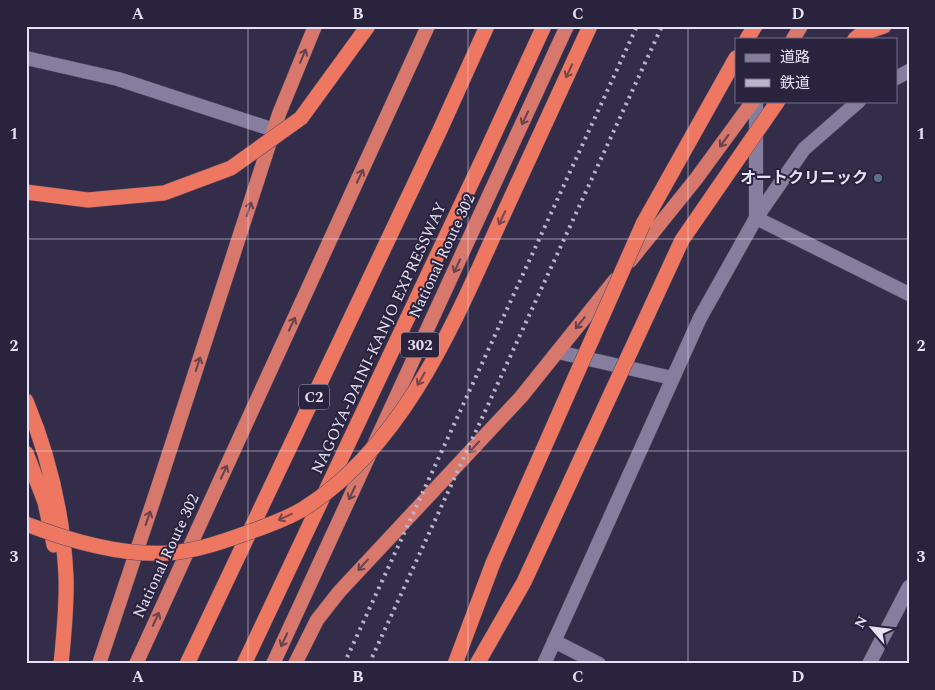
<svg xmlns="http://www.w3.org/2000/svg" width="935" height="690" viewBox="0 0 935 690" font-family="Spectral,'Noto Sans JP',serif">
<rect width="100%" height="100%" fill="#342d49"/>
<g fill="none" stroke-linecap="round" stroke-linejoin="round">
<defs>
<path id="minor" d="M26,58L118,79L274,130
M896,78L909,71
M756,101V218L909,294
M558,352L672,378
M554,641L599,664
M544,664L700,318L756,218L804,149L859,101
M869,664L909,587"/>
<path id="trunk" d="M793,39L801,26
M630,261L696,179L753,101
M99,664L158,487L279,114L315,26
M136,664L428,26
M273,664L567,26
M295,664L317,620L339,592L521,397L615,280"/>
<path id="motorway" d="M747,39L755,26
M855,39L861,34L884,26
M643,224L736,58
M26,401C49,456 63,515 66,576C67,605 64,635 61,664
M26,453L45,502L54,545
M187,664L440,130L487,26
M244,664L486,152L544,26"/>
</defs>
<use href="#minor" stroke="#514a62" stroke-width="15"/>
<use href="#trunk" stroke="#514a62" stroke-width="15"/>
<use href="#motorway" stroke="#514a62" stroke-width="16"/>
<use href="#minor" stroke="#867e9f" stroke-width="14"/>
<use href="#trunk" stroke="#d8786c" stroke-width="14"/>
<use href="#motorway" stroke="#ed7760" stroke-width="15"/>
<path stroke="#bab5ca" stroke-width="4" stroke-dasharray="2.5 5" stroke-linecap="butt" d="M344,664L637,26
M369,664L662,26"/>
<defs>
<path id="motorway-bridge" d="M26,192L88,200L164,193L231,168L301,118L368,26
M26,524C70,541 121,556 169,553C195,551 219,543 244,534C263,527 285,520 303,509C402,447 452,328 498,226C529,159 559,93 590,26
M455,664L493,563L643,224
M477,664L524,582L682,240L778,101"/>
</defs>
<use href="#motorway-bridge" stroke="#514a62" stroke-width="16" stroke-linecap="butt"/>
<use href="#motorway-bridge" stroke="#ed7760" stroke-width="15"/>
</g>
<defs><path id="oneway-shaft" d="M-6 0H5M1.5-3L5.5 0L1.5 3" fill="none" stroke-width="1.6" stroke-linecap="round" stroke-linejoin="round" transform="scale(1.25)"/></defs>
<g stroke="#67414e">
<use href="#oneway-shaft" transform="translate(303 56) rotate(-67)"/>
<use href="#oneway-shaft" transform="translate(525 118) rotate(115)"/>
<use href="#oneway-shaft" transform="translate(724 141) rotate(126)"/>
<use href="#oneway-shaft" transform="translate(360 176) rotate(-65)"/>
<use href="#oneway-shaft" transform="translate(249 209) rotate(-72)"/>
<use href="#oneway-shaft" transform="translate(457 266) rotate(115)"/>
<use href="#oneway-shaft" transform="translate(580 323) rotate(129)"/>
<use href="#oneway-shaft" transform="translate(292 324) rotate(-65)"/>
<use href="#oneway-shaft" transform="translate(198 364) rotate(-72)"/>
<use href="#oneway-shaft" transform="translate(474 447) rotate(133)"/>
<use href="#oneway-shaft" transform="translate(224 472) rotate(-65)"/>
<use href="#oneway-shaft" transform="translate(352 493) rotate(115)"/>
<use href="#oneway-shaft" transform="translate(148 518) rotate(-71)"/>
<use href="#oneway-shaft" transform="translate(363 565) rotate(132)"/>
<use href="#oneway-shaft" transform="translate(156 619) rotate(-65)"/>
<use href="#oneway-shaft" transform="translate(284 640) rotate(115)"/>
</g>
<g stroke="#78454c">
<use href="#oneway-shaft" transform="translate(569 71) rotate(115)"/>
<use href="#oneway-shaft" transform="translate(502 218) rotate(115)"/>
<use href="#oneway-shaft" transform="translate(421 379) rotate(120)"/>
<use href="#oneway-shaft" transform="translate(285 517) rotate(155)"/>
</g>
<path fill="none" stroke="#e6e2f5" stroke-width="1" stroke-opacity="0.55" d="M248,26V664M468,26V664M688,26V664M26,239H909M26,451H909"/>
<circle fill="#5c6f8a" stroke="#2a233e" stroke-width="2" cx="878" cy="178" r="5"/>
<g text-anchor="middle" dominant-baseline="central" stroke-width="4" stroke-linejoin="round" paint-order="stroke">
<g fill="#2a233e" stroke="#aea9be" stroke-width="1">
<rect x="401" y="332.5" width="38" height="25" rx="4"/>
<rect x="299" y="384.5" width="30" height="25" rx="4"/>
</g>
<g font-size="15" font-weight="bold" fill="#e6e2f5">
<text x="420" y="345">302</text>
<text x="314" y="397">C2</text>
</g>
<g font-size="16" font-weight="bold" fill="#e6e2f5" stroke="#2a233e" text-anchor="end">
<text x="868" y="178">オートクリニック</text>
</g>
<g font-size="16" fill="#e6e2f5" stroke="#2a233e">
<text transform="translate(442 256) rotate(-65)">National Route 302</text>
<text transform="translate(379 338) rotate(-65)">NAGOYA-DAINI-KANJO EXPRESSWAY</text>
<text transform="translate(166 556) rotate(-65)">National Route 302</text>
</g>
</g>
<rect width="935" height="690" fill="none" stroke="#2a233e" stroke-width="55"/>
<rect x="735" y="38" width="162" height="65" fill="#2a233e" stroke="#756f87"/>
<rect x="745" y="54" width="25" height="8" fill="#867e9f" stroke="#756f87"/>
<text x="780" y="62" font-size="15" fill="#e6e2f5">道路</text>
<rect x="745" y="79" width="25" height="8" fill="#bab5ca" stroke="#756f87"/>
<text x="780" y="88" font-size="15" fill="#e6e2f5">鉄道</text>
<g transform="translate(872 628) rotate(298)" stroke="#2a233e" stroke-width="4" paint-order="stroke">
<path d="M0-4L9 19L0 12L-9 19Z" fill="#e6e2f5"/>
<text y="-8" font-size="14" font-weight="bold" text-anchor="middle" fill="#e6e2f5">N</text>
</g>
<rect x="28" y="28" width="880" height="634" fill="none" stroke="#e6e2f5" stroke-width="2"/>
<g font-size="16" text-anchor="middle" font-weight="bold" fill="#e6e2f5">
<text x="138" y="19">A</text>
<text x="358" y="19">B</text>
<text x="578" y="19">C</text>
<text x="798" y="19">D</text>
<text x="14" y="139">1</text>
<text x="921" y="139">1</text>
<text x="14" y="351">2</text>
<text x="921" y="351">2</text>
<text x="14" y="562">3</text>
<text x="921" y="562">3</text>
<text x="138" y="682">A</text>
<text x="358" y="682">B</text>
<text x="578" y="682">C</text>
<text x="798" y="682">D</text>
</g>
</svg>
